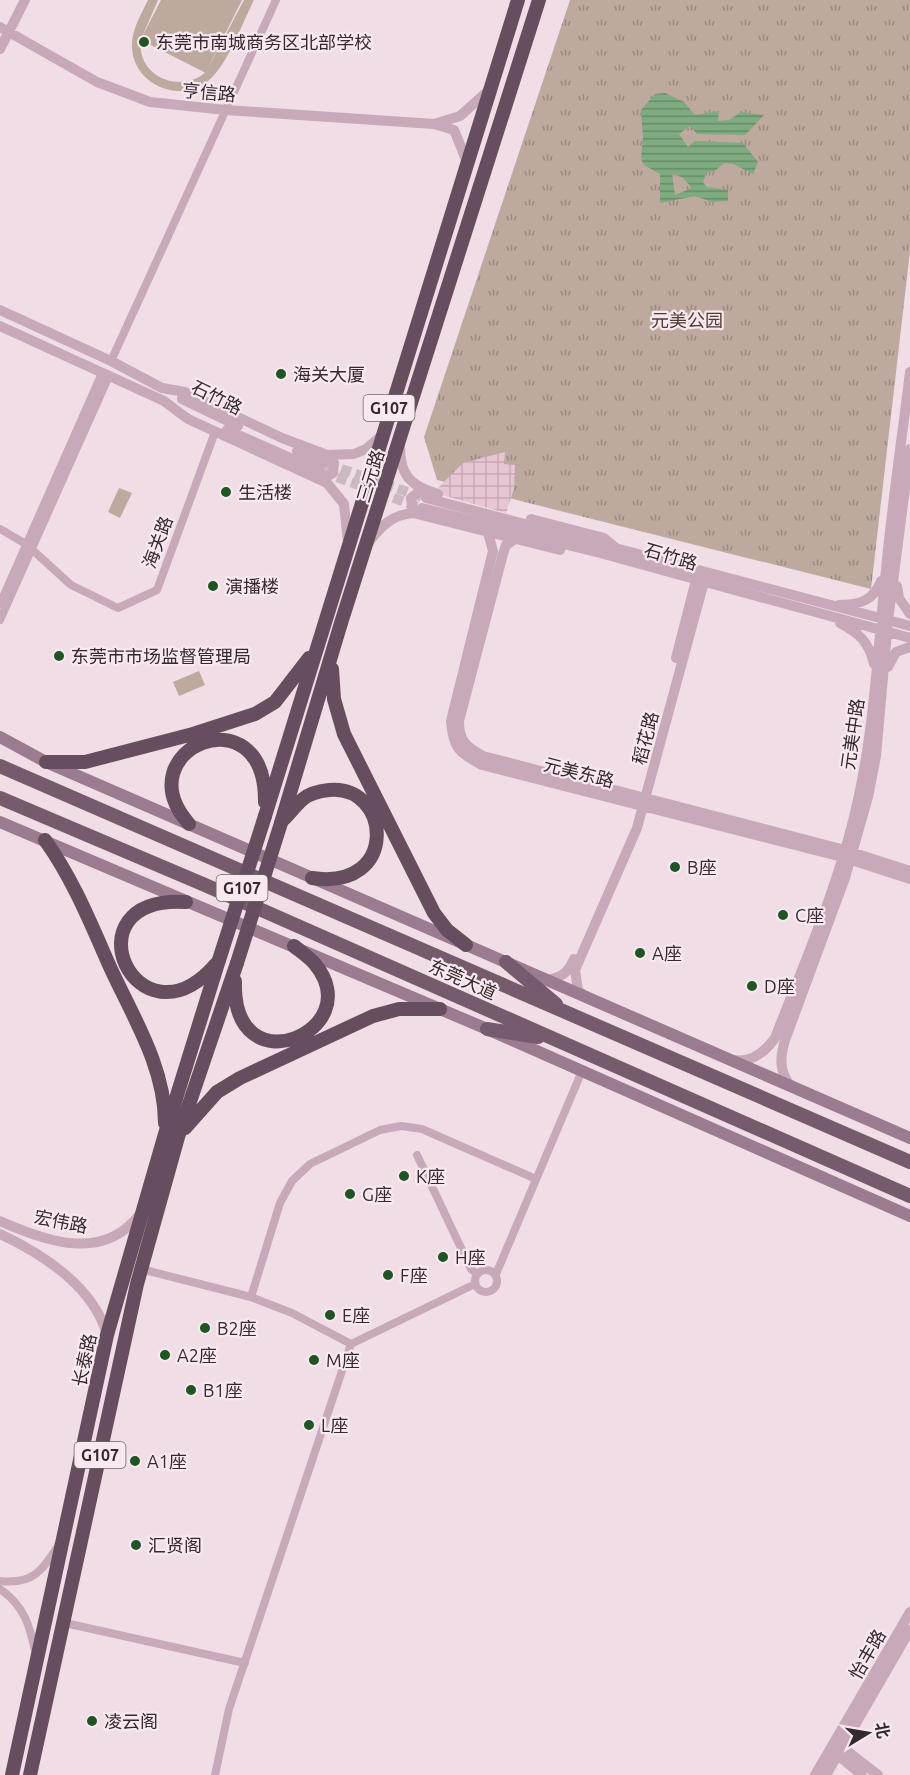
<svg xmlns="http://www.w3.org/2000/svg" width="910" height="1775" viewBox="0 0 910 1775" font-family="Ubuntu,'Noto Sans SC',sans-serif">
<defs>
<pattern id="park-tufts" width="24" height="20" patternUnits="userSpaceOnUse" patternTransform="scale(1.5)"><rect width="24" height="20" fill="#bea99e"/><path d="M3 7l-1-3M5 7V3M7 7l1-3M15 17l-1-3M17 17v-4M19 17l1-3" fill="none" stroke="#9b8a81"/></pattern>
<pattern id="plaza-grid" width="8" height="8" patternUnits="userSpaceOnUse" patternTransform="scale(1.5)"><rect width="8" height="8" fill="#e7c5d4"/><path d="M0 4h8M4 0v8" fill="none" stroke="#c7a9b6"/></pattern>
<pattern id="water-rules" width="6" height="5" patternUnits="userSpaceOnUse" patternTransform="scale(1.5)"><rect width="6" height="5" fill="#7eab80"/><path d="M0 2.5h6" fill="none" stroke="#688b69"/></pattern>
</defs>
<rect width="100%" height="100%" fill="#f0dde6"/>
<path fill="#bea99e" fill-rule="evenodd" d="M148,0H158L142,37L161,0H242L207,70L244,0H254C242,23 228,65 208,81C180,104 134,85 132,48C131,30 141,15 148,0ZM141,40L204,72L205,73C178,94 136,75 141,40Z
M119,488L132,493L120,518L108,512Z
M199,671L205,685L179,696L173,682Z"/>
<path fill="url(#park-tufts)" d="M570,0H910V251L871,589L437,480L424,437Z"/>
<path fill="url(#plaza-grid)" d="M505,452L504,464L515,465L514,489L506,513L438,494L439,487L463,463Z"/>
<path fill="url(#water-rules)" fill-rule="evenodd" d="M665,93L684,102L695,115L719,111L718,121L729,120L741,112L764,115L745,135L697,134L690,126L679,134L688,147L695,141L743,143L758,162L753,174L733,164L724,163L716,170L706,173L703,182L707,187L728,190V201L712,202L695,196L660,203V174L644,165L641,159L643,137L641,110L655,94ZM672,173L683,178L692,188L675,195Z"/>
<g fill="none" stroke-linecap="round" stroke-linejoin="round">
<path stroke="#cbb9c2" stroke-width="10" stroke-dasharray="10 5" stroke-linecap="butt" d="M327,464L422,497
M323,472L418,507"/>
<path stroke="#c8a9ba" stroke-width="8" d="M111,361L276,0
M0,529L26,544L71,585L118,608L157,590L215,432
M0,604L102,373
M0,620L109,376
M417,1155L471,1269L477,1274
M141,1269L251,1297L292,1313L351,1344L229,1709L215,1775
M475 1281a11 11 0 1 1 22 0a11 11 0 1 1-22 0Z
M496,1274L582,1071
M251,1297L280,1203L292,1181L310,1164L380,1130L401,1126L422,1129L536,1179
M351,1344L475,1284
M0,1581C33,1585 43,1570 59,1544
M0,1589C25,1606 30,1627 36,1655
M65,1623L245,1663"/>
<path stroke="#c8a9ba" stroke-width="10" d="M0,27L97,82L150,102L226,110L434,124
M0,49L25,0
M467,162L454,130L434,124L460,116L489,90
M0,310L111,361L162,388L185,392L282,438L327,455L354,454L366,449L380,437
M0,326L164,401L188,419L327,483L344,504L348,542
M182,399L238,426
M227,430L320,471
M400,447C400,476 411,486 438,494
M297,451L324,463
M321,480L333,473L334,463L327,455
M426,498L910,626
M422,508L600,553L910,638
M413,513L411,498L422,489
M531,519L604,538L615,547
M488,533L493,551L451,721C453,748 458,752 482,765L842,857L910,879
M515,539L506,545L503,554L459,721C459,741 466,747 483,756L845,850L910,871
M369,542C382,525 392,515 413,513L560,550
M897,586L899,598L910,614
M839,605C860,605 874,600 881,581
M840,623C859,633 869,642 874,664
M676,658L696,580
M888,667L896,652L910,647
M546,980C561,978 568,973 574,959
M584,996L578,990L575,970L637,828L704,582
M733,1060C751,1063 765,1052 775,1038C806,958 842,878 859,795C875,721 878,645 886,570C892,504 902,438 910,372
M790,1085C779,1071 780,1057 785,1040L845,878L868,797L876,756L888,621L910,449
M0,1221C47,1242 104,1262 140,1214
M0,1234C43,1254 94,1287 107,1335
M838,1744L878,1775
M834,1752L862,1775
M815,1775L910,1612
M826,1775L910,1630"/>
<path stroke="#9b7b8f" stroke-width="12" d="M0,737L46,762L910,1138
M0,822L487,1029L910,1216"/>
<path stroke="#765b6d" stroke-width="14" d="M0,766L910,1162
M0,798L205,885L910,1196
M506,962L556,1004
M487,1029L538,1037"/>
<path stroke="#664e5e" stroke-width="14" d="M332,669L334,699L344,734L434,913L447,930L466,945
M46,762H85L193,734L255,714L275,702L309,658
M265,816L518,0
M284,819C290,813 296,805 303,799C310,793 320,791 329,790C391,784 400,891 312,878
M281,823L341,623L539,0
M189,824C123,749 266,690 265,802
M45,840C73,879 91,924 110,967C133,1017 165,1067 165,1123
M186,902C64,895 137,1055 216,964
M235,981C231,1090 370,1031 315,964C309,957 300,951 294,946
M185,1128L217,1092L240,1078L373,1016L399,1009H440
M12,1775L107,1335L165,1134L219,960
M30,1775L137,1284L178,1137L237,963"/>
<path stroke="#664e5e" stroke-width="14" d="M219,960L265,816
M237,963L281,823"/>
</g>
<g fill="#215425" stroke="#f8e9f0" stroke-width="2">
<circle cx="144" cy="42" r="6"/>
<circle cx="281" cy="374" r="6"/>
<circle cx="226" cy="492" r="6"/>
<circle cx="213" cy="586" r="6"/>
<circle cx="59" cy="656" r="6"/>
<circle cx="675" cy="867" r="6"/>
<circle cx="783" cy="915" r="6"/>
<circle cx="640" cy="953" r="6"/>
<circle cx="752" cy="986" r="6"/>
<circle cx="404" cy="1176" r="6"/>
<circle cx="350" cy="1194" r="6"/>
<circle cx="443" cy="1257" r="6"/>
<circle cx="388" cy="1275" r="6"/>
<circle cx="330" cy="1315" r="6"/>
<circle cx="205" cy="1328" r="6"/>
<circle cx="165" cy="1355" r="6"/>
<circle cx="314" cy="1360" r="6"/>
<circle cx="191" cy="1390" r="6"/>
<circle cx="309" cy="1425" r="6"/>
<circle cx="135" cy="1461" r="6"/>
<circle cx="136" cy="1545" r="6"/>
<circle cx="92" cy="1721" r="6"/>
</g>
<g text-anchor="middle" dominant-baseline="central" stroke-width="4.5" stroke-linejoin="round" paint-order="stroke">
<g fill="#f8e9f0" stroke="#70636a" stroke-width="1.5">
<rect x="363.5" y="395" width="51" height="26" rx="4.5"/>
<rect x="216.5" y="875" width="51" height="26" rx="4.5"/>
<rect x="74.5" y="1442" width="51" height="26" rx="4.5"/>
</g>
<g font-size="16" font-weight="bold" fill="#352931">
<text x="389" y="408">G107</text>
<text x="242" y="888">G107</text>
<text x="100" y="1455">G107</text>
</g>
<g font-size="18" fill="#352931" stroke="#f8e9f0" text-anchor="start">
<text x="156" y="42">东莞市南城商务区北部学校</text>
<text x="293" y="374">海关大厦</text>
<text x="238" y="492">生活楼</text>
<text x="225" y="586">演播楼</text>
<text x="71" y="656">东莞市市场监督管理局</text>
<text x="687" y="867">B座</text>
<text x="795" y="915">C座</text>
<text x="652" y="953">A座</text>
<text x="764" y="986">D座</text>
<text x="416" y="1176">K座</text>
<text x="362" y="1194">G座</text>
<text x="455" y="1257">H座</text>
<text x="400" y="1275">F座</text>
<text x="342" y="1315">E座</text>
<text x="217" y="1328">B2座</text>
<text x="177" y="1355">A2座</text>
<text x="326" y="1360">M座</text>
<text x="203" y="1390">B1座</text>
<text x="321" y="1425">L座</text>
<text x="147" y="1461">A1座</text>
<text x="148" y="1545">汇贤阁</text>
<text x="104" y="1721">凌云阁</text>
</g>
<g font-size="18" fill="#352931" stroke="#f8e9f0">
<text transform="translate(209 92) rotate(5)">亨信路</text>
<text transform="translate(217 397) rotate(26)">石竹路</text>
<text transform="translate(370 476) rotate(-73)">三元路</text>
<text transform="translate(157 542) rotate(-70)">海关路</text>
<text transform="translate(671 556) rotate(16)">石竹路</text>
<text transform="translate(852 734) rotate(-82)">元美中路</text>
<text transform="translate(645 738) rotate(-75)">稻花路</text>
<text transform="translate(579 772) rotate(14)">元美东路</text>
<text transform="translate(463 979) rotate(24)">东莞大道</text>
<text transform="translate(61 1221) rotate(11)">宏伟路</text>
<text transform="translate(84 1360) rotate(-78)">长泰路</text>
<text transform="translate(867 1654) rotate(-60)">怡丰路</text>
</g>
<g font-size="18" fill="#523b2e" stroke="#f8e9f0">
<text x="687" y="320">元美公园</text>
</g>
</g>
<g transform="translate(868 1733) rotate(79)" stroke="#f8e9f0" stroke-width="4.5" paint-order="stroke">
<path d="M0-4.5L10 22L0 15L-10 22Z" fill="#352931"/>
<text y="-9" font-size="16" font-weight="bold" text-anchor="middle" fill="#352931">北</text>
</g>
</svg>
